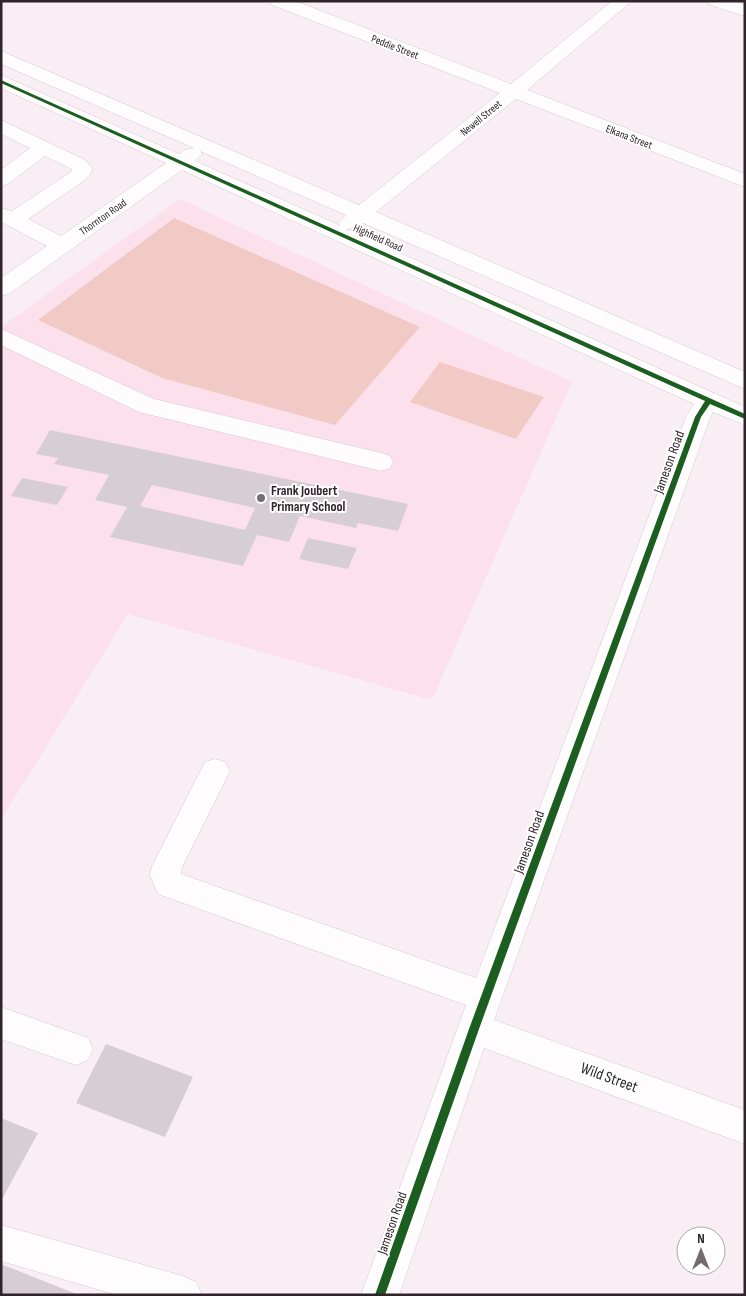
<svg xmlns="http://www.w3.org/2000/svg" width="746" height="1296" viewBox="0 0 746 1296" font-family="'Sofia Sans Condensed',sans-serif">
<rect width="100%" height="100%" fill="#f9eef3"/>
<path fill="#fce1ed" d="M180,199L572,382L432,700L128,614L1,820V327Z"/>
<path fill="#f1cac6" d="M174,218L420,327L335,425L162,378L38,320Z
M440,362L544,397L516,439L410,402Z"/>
<path fill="#d7ced4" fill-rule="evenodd" d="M50,430L408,504L398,531L358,523L356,528L300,516L289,542L257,535L243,566L110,537L127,507L95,500L109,475L54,464L58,458L36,454ZM152,485L255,508L245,530L140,506Z
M22,478L68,487L57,505L11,496Z
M308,538L357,548L348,569L299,559Z
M106,1044L193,1077L165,1137L76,1103Z
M1,1118L38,1133L1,1201Z
M1,1264L79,1295H1Z"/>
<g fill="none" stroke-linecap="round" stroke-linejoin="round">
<defs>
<path id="minor" d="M269,1H295L511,84L612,1H632L527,90L745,174V187L516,99L376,212L745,372V389L363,223L356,228L346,229L745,407V425L713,412L710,418L494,1020L745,1110V1144L484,1048L399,1295H361L466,1005L158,894L150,875L152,866L205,762L215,759L225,762L230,771L182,867L181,874L476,978L686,417L694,404L182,170L9,294L1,296V278L47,246L1,222V208L12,211L71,172L72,169L45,156L8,184L1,186V170L30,148L1,134V120L85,160L92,168L91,173L85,180L28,219L61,236L166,163L1,88V75L179,154L185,150L194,148L1,64V51L359,205L500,93L272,5ZM200,151L346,215L338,223L341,226L195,161L202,154Z
M707,1H734L745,5V16L710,5Z
M1,329L154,399L381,453L390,456L393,462L390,468L381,471L139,412L1,345Z
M1,1007L88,1038L93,1049L88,1060L76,1065L1,1039Z
M1,1225L183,1276L196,1282L202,1295H117L1,1261Z"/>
</defs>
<use href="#minor" stroke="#d5cacf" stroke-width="1"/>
<use href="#minor" fill="#fefcfd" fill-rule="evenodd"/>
<defs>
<path id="cycleway" d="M1,80L745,414V419L710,404L701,417L479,1029L385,1295H375L469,1029L695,417L705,401L1,83Z"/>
</defs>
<use href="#cycleway" stroke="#fff" stroke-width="3"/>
<use href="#cycleway" fill="#1b5e20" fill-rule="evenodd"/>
</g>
<circle fill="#766b70" stroke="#fff" stroke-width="2" cx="261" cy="498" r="5"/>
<g text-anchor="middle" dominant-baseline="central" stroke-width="4" stroke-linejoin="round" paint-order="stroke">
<g font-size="11" fill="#302429" stroke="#fff">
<text transform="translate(395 47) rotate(21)">Peddie Street</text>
<text transform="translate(481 118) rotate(-39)">Newell Street</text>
<text transform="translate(629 137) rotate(21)">Elkana Street</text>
<text transform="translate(103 217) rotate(-35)">Thornton Road</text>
<text transform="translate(378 238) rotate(24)">Highfield Road</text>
</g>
<g font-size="14" fill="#302429" stroke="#fff">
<text transform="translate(669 462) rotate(-70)">Jameson Road</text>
<text transform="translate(529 842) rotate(-70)">Jameson Road</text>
<text transform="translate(392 1223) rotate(-71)">Jameson Road</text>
</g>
<g font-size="14" font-weight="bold" fill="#302429" stroke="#fff" text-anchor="start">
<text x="271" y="490">Frank Joubert<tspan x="271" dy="16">Primary School</tspan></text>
</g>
<g font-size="16" fill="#302429" stroke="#fff">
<text transform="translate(609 1078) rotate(20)">Wild Street</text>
</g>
</g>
<rect width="746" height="1296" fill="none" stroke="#302429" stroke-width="5"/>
<g transform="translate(701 1251)"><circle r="24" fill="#ffffff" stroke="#aca7a9"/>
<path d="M0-4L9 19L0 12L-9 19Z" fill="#766b70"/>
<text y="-8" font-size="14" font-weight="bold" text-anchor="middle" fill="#302429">N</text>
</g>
</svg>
